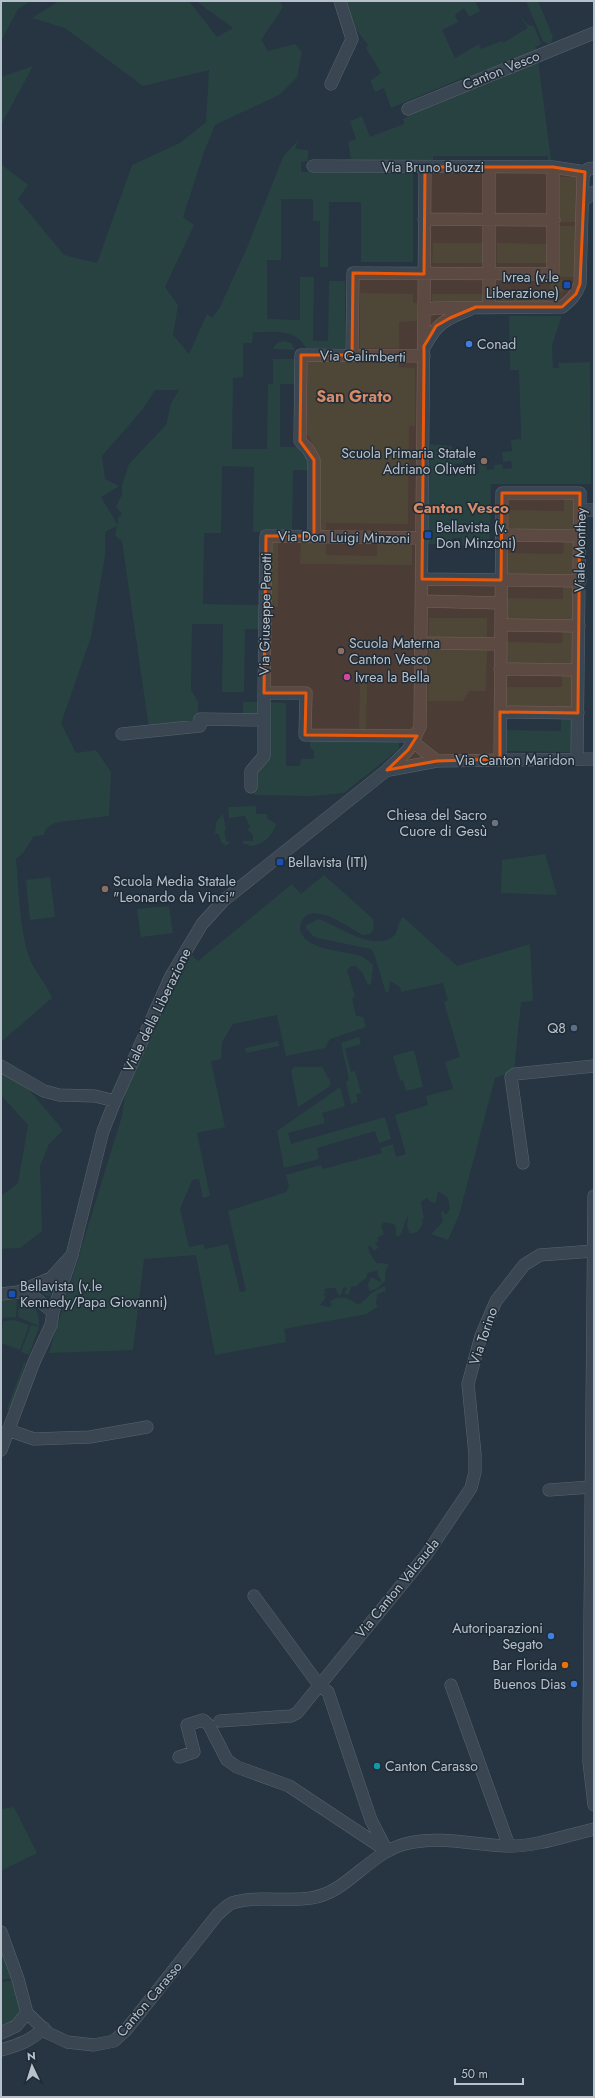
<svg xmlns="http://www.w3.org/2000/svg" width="595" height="2098" viewBox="0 0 595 2098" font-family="Jost,sans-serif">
<rect width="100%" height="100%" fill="#263541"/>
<path fill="#284242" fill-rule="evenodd" d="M1,1H31L18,9L1,41Z
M59,1H189L217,37L233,28L196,1H280L283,7L261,40L268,51L295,44L302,52L297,77L279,95L215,125L204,152L183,217L194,225L165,287L178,305L173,335L189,354L207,314L212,318L219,309L246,250L283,157L299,139L295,149L308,150V161L301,162V172L413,173V262H361V202H329L328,265V267H320V221H313V199H281V260H267V319L300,320V277H314L313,341H328L329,281H345V348H306C296,328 272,332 253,332L252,343H243V377L233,378L232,449H267L268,384H273V359H295V384H280V447H302L308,458V470H293L292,533L253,532L254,467L222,466L221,533H204L203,604L260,605L259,629H245L244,692H222L223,624H192L191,690L198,702V724L149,728L122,541L115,536L117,526L105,532V556L91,637L61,723L76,753L96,750L111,772L109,816L59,822C52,824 45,827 44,835L34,836L23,853L16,859C19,890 19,924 28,954C32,969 46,982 52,998L1,1042V164L28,185L18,199L64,255L97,263L132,165L180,143L206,122L209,70L143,86L65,28L32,18ZM155,390H179L171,403L166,425L129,464L122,485V494L116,507L122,514L118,518V525L101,497L119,486L105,479L102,456L143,409Z
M344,1H475L480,11L469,17L464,8L455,15L458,22L442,30L455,58L479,44L481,49L502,41L503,43L528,28L519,14L528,25L534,26L541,44L535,47L537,51L466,78L465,77L391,108L384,88L375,92L370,81L381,73L366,48L368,45L355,28Z
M526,1H538L553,37L550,45L543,41Z
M538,60L551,160L548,161V156H433V162L347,161L346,159H351L348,142L356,139L350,121L362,116L370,137L404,124L403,119L450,92Z
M33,66L1,125V77Z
M560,177H576V222H560Z
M560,226H576V277H560Z
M433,243H485V263H432Z
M497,243L548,244L547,263H497Z
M550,280H566V289L550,301Z
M360,293L413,294V303H417V321L399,322V348H360Z
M432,294H484V301H432Z
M497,294L547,295V301H497Z
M509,316H562L552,345L553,368H559L558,363L590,362L591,484H491L490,545H462V538H452V545L428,544L430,444L452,446L453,456L463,455V463L454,464L455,474L462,473V469H470V474H479L478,460L486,459L487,470L494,469V465L502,464L503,469L512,468L511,461L503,462L502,452L512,451L511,440L521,439V434L519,370H510Z
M284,341L291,343L295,350L273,349L277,343Z
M307,360L399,361V367L415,368V426H409L408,524L326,523V532H319C318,502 324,458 307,434Z
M564,497H575V532L506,531V510L564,511Z
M564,540L575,541L574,575H505L506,553L563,554Z
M301,541L326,542V555L377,556V542L412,543V565L300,564Z
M271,543H278V607H271Z
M563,585H574V620L505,619V598L563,599Z
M429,618H487V641L429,640Z
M563,629H574L573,664L504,663L505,642L562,643Z
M429,648L487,649L486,691H469L463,701H428Z
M562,673L573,674V708H504V687H562Z
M360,683H367L366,730H359Z
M243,702H262L261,716L243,715Z
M269,702L286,703V766H300L301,759H314V751L310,747V739L399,740V749L344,793L313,796L254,795L255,776Z
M561,717H573L572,752L503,751L504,730L561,731Z
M256,806V814H267V818L276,824C273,836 262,846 249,846L248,844H243V841H253V835L247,829L250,827L245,816L229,818L228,807Z
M223,814L226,830L224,831L226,841L230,842L226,846L221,842L219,834H215L216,822Z
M545,854L557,895L501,893L502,860Z
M324,875L373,919L374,929L370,934L363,935C350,928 322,907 307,915C303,917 300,923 300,928C301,949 342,951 357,955C364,957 368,960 373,965L371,984L368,985L362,972L356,966H351L347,970L355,997L352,998L356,1016L363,1017L366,1027L330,1039L325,1048L286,1056L277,1015L233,1024L222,1042L221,1059L211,1061L225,1127L197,1133L210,1196L203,1198L199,1179L192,1180L180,1209L189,1247L203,1244L205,1249L228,1244L240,1292L246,1291L228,1211L286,1192L289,1187L286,1175L321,1165L323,1169L382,1153L380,1148L393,1144L396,1157L406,1154L395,1115L428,1105L426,1096L453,1089L445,1062L460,1057L444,1002L448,1000L443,983L401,992L400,987L390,981L389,991L386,993L374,954L371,949L318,938L313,936L306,928L307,925L318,919C340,926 368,950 391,938C399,934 397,922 403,917L457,966L530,944L533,1001L521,1002L514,1071L495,1078L459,1215L448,1240L431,1234L443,1222L441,1214L442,1210L446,1215L450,1209L448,1198L438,1191L436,1203L431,1202L427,1198L421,1202L424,1219H422L423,1224L417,1232L410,1234L407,1227L408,1216C403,1223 406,1227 399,1236H396V1228L394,1224L384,1222L381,1226L384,1234L377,1238L379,1242H375L378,1248L374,1251L372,1247L368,1246L369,1252L376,1263L389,1264L385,1273V1281L376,1289L369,1291L368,1284L371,1277L381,1282V1279L378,1276L377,1270L368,1273L366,1278L355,1287L352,1286L348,1295L344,1293L347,1289L346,1287L343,1288L341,1295L339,1296L335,1288H327L323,1291L328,1292L323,1294L326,1297L320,1305L329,1307L332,1305L330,1302C337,1294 350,1298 357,1304H360L373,1292L385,1286L386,1291L377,1294L376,1304L378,1306L383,1303L367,1314L284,1329L286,1342L215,1355L196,1255L144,1259L133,1350L49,1353L122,1116L127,1082L172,987L192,955L198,961L292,884L301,894Z
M50,877L55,917L30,920L26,880Z
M169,906L173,933L141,937L137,909Z
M359,1037L361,1044L345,1049L351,1072L355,1071L361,1093L356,1094L358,1102L351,1104L346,1082L349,1080L341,1043Z
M278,1041L279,1046L246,1053L245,1048Z
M414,1050L423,1087L406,1091L403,1080L400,1081L393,1056Z
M294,1067H322L331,1082L329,1087L298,1107L291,1071Z
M1,1072L30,1091L63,1130L49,1144L40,1166L42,1231L20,1248L1,1249V1196L18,1183L28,1125L1,1095Z
M340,1087L345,1106L322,1113L325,1123L288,1133L291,1144L385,1117L391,1139L379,1143L375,1131L317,1148L319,1159L284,1168L277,1131Z
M42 1290a6 6 0 1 1 12 0a6 6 0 1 1-12 0Z
M17,1298L16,1317L1,1318V1299Z
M20,1298C35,1302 39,1311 39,1326L18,1317Z
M14,1320L29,1325L20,1350L1,1343L3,1321Z
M31,1325L39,1327L29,1355L21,1352Z
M24,1363H26L10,1410L7,1409Z
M14,1807L37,1853L1,1871V1809Z
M1,1944L14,1978L1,1980Z
M15,1980L24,2002L20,2016L1,2029V1982Z"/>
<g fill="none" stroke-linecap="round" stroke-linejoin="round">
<defs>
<path id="minor" d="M331,84L352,39L340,1
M408,109L594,33
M313,166L553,167L585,172
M489,167V307
M583,201L594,192
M424,219L554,220
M424,310L425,167
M425,346C437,323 446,319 469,310
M352,355L353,273L553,274V167
M580,510H594
M502,535L580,536
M314,536V460L308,449L300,441L301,355L424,356
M422,579L580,581
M422,601L501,603
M501,625L579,626
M421,643L501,644
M500,669L578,670
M500,712L578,713
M122,734L200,726V719L264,720
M416,736L305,735L306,693H264L266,536L423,538
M413,742L437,761
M500,759L502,493H580L577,759
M389,770L437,761L594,759
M251,787V771L264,756V693
M1,1066L44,1091L59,1095L95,1096L115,1101
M523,1163L511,1077L515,1074L594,1066
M594,1196L589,1725V1762L594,1805
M18,1292L33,1296L53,1312
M1,1294L18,1292L51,1278L70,1257
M8,1430L34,1439L90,1437L147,1427
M1,1450L34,1362L51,1325L53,1312L72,1255L103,1131L115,1101L171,976L202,924L223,901L387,770L408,750L420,727L424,310L435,308L562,307C571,300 576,295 580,284L583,175L588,169L594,168
M549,1490L591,1487
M451,1685L509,1846
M220,1721L291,1716L297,1713L426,1555L471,1488L475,1472V1454L468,1384L481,1336L496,1301L524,1265L540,1255L593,1251
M179,1757L194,1752L187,1725L203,1720L209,1725L227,1760L237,1767L289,1786L387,1851L371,1820L328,1692L319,1685L254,1596
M1,1932L18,1979L27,2013
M27,2013L48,2033L67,2042L94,2045L114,2041L126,2030L218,1914C222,1911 227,1905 232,1903C257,1895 285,1902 311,1898C347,1893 369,1853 405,1844C438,1835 474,1845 508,1846C534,1847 568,1835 594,1829
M1,2033L16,2026L27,2013
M1,2050C18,2045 31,2041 44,2028"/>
</defs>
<use href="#minor" stroke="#58646e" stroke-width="13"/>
<use href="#minor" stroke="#3a4651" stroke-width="12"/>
</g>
<path fill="#e8590c" fill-opacity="0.2" stroke="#e8590c" stroke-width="3" stroke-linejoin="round" d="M425,167H553L585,172L580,284L576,294L562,307H476L450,318L436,326L429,338L424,346V365L422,579L501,580L502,493H580L578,713L500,712V759L437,761L387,770L408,750L417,736L305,735L306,693H264L266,536H314V460L300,441L301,355H352L353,273L424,274Z"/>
<g fill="#1a4fb4" stroke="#1f2b36" stroke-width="1.5">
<rect x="563" y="281" width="8" height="8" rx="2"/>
<rect x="424" y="531" width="8" height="8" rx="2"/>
<rect x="276" y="858" width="8" height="8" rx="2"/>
<rect x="8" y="1290" width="8" height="8" rx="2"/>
</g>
<g fill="#3f7fe0" stroke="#1f2b36" stroke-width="1.5">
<circle cx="469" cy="344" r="4"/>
<circle cx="551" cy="1636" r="4"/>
<circle cx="574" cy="1684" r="4"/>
</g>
<g fill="#8d6e63" stroke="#1f2b36" stroke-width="1.5">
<circle cx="484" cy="461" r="4"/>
<circle cx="341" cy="651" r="4"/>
<circle cx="105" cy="889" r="4"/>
</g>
<circle fill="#d1479c" stroke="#1f2b36" stroke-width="1.5" cx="347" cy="677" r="4"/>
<circle fill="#6b7280" stroke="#1f2b36" stroke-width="1.5" cx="495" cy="823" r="4"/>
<circle fill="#5c6f8a" stroke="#1f2b36" stroke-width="1.5" cx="574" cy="1028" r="4"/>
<circle fill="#e8710a" stroke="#1f2b36" stroke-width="1.5" cx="565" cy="1665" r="4"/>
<circle fill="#0f9aa8" stroke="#1f2b36" stroke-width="1.5" cx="377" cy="1766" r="4"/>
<g text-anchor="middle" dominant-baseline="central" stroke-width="3" stroke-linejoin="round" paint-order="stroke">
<g font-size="14" fill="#b7c1cb" stroke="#1f2b36">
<text transform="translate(501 70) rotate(-22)">Canton Vesco</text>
<text x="433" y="167">Via Bruno Buozzi</text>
<text transform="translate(363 356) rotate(1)">Via Galimberti</text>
<text transform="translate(344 537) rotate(1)">Via Don Luigi Minzoni</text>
<text transform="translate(580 550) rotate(-89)">Viale Monthey</text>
<text transform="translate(265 614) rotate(-89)">Via Giuseppe Perotti</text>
<text x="515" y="760">Via Canton Maridon</text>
<text transform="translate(157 1010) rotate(-64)">Viale della Liberazione</text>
<text transform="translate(483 1336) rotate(-71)">Via Torino</text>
<text transform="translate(397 1588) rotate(-51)">Via Canton Valcauda</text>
<text transform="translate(149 1999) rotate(-50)">Canton Carasso</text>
</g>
<g font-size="14" fill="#b7c1cb" stroke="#1f2b36" text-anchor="start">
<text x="559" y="277" text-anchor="end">Ivrea (v.le<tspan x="559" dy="16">Liberazione)</tspan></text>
<text x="477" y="344">Conad</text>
<text x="476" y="453" text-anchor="end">Scuola Primaria Statale<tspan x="476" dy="16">Adriano Olivetti</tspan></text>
<text x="436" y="527">Bellavista (v.<tspan x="436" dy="16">Don Minzoni)</tspan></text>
<text x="349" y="643">Scuola Materna<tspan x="349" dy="16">Canton Vesco</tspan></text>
<text x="355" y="677">Ivrea la Bella</text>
<text x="487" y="815" text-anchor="end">Chiesa del Sacro<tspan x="487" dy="16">Cuore di Gesù</tspan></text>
<text x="288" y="862">Bellavista (ITI)</text>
<text x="113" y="881">Scuola Media Statale<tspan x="113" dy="16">"Leonardo da Vinci"</tspan></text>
<text x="566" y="1028" text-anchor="end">Q8</text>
<text x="20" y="1286">Bellavista (v.le<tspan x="20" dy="16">Kennedy/Papa Giovanni)</tspan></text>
<text x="543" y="1628" text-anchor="end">Autoriparazioni<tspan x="543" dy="16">Segato</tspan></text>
<text x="557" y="1665" text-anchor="end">Bar Florida</text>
<text x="566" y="1684" text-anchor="end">Buenos Dias</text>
<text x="385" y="1766">Canton Carasso</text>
</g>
<g font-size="15" font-weight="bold" fill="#d58a68" stroke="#1f2b36">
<text x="461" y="508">Canton Vesco</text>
</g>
<g font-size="16" font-weight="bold" fill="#d58a68" stroke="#1f2b36">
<text x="354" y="396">San Grato</text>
</g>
</g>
<rect width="595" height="2098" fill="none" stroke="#b7c1cb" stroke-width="4"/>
<g transform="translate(32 2066) rotate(356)" stroke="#1f2b36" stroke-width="3" paint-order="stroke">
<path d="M0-3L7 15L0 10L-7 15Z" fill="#b7c1cb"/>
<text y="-6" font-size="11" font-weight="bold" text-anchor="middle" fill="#b7c1cb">N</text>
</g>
<path d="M455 2078v6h68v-6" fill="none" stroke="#b7c1cb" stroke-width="2"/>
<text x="461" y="2078" font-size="12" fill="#b7c1cb" stroke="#1f2b36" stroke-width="3" paint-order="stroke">50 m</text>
</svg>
